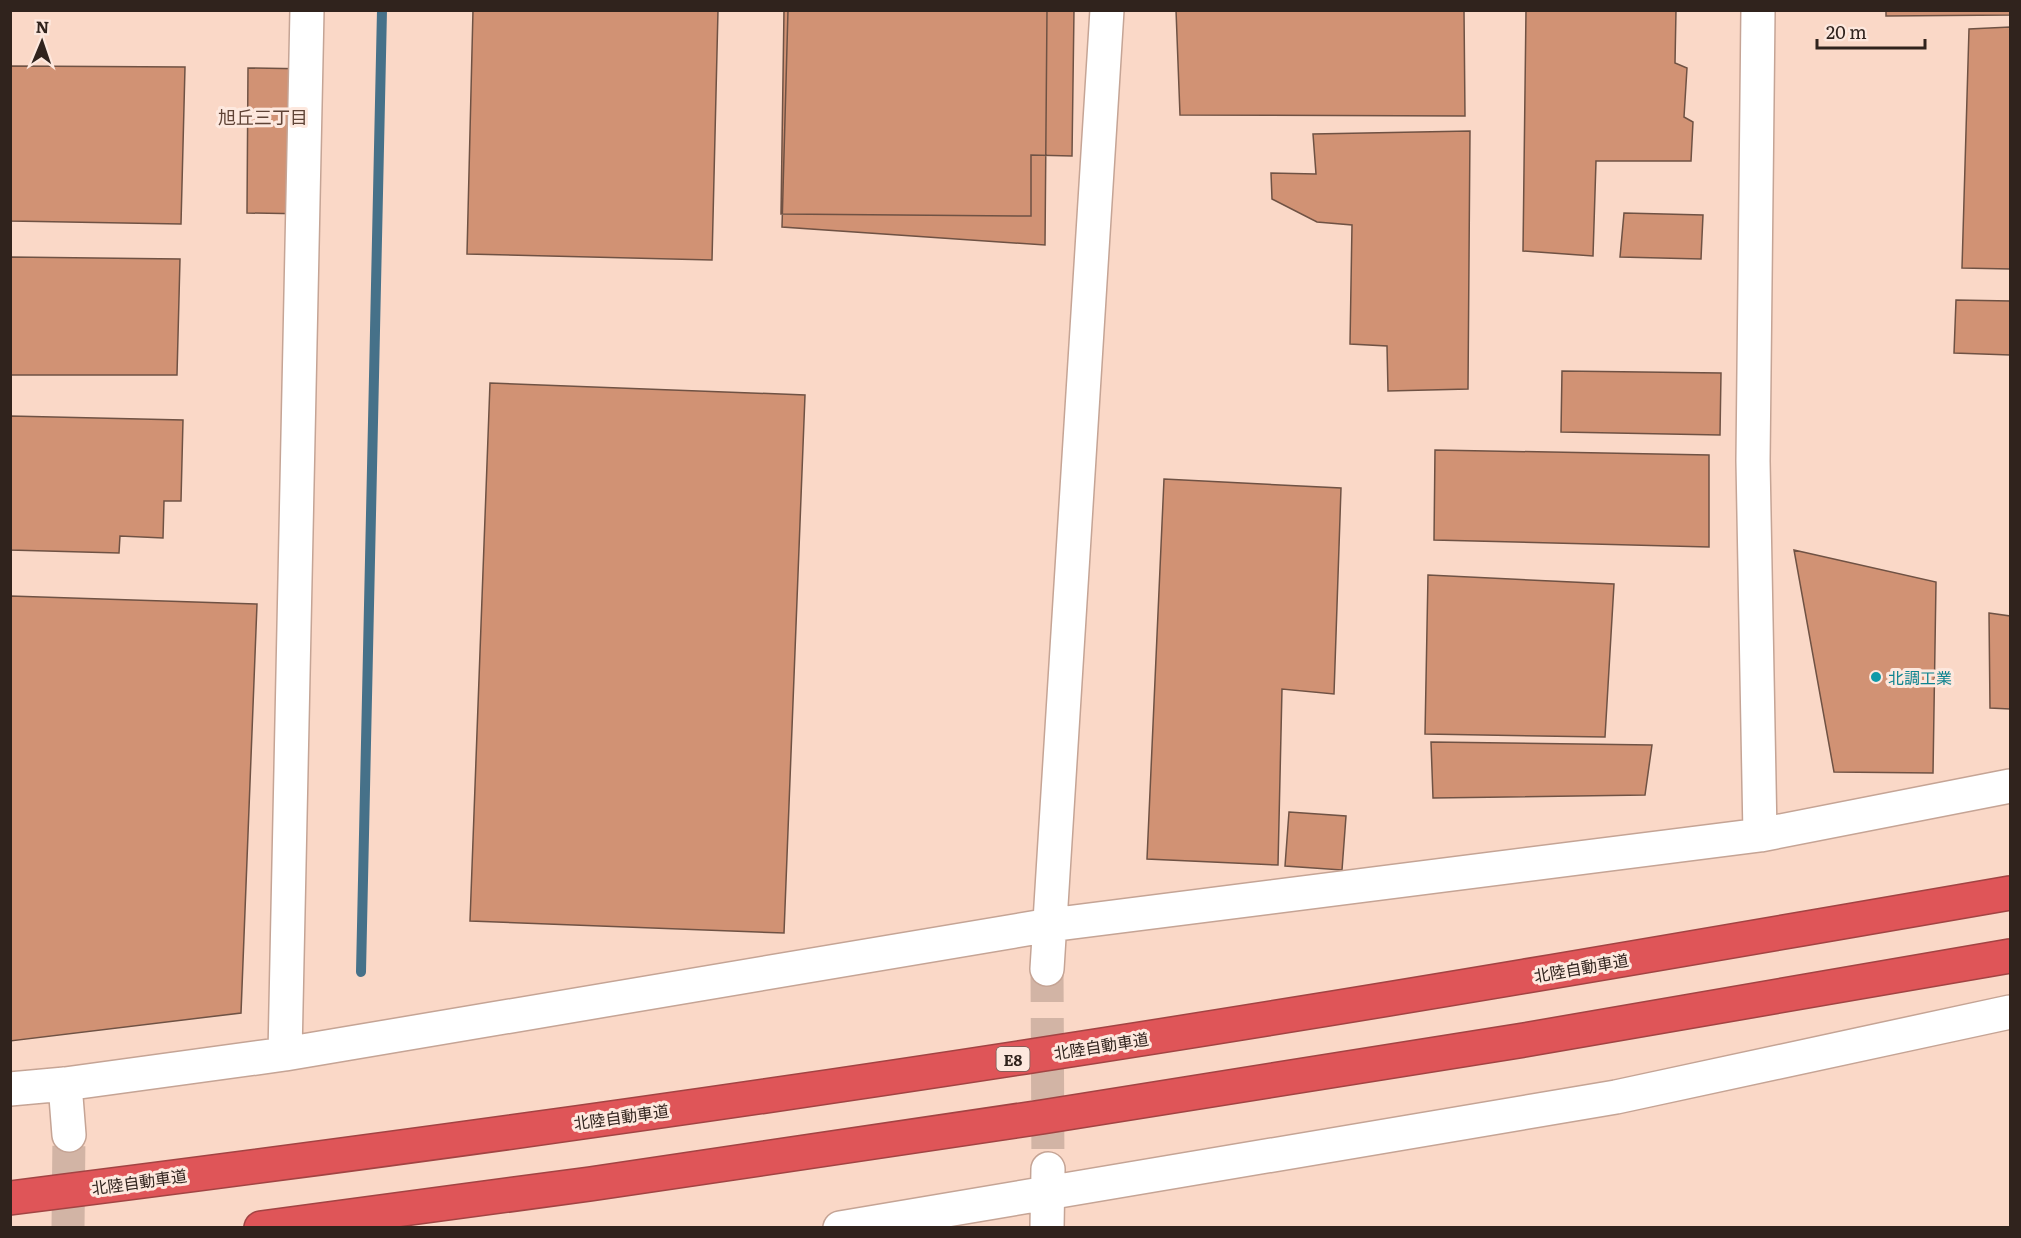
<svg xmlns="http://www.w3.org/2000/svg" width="2021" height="1238" viewBox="0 0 2021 1238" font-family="Literata,'Noto Sans JP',serif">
<rect width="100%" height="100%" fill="#fad8c7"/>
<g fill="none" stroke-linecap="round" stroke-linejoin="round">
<path stroke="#467189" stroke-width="10" d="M361,972L382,10"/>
</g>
<path fill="#d19274" stroke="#6f5244" stroke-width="1.5" d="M473,10H718L712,260L467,254Z
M784,10H1074L1072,156L1031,155V216L781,214Z
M788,10H1047L1045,245L782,227Z
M1176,10H1464L1465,116L1180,115Z
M1526,10H1676L1675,63L1687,68L1684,117L1693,122L1691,161H1596L1593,256L1523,251Z
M1886,10H2010V15L1886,16Z
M2010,27V269L1962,268L1969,29Z
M10,66L185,67L181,224L10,221Z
M248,68L312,69L310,214L247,213Z
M1470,131L1468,389L1388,391L1387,346L1350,344L1352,225L1317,222L1272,199L1271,173L1316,174L1313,134Z
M1624,213L1703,215L1701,259L1620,257Z
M10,257L180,259L177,375H10Z
M1956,300L2010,301V355L1954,353Z
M1562,371L1721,373L1720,435L1561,432Z
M490,383L805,395L784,933L470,921Z
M10,416L183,420L181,501H164L163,538L120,536L119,553L10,550Z
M1435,450L1709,455V547L1434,540Z
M1164,479L1341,488L1334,694L1282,689L1278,865L1147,859Z
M1794,550L1936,582L1933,773L1834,772Z
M1428,575L1614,584L1605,737L1425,734Z
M10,596L257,604L241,1013L10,1041Z
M1989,613L2010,616V709L1990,708Z
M1431,742L1652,745L1645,795L1433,798Z
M1289,812L1346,816L1342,870L1285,866Z"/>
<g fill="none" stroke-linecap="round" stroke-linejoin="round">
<path stroke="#d2b4a5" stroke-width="33" stroke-dasharray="33 16" stroke-linecap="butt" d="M1047,969L1048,1169
M68,1228L69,1135"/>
<defs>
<path id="minor" d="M1758,10L1753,461L1760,835
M1047,969L1107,10
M285,1054L307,10
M65,1084L69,1135
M10,1089L65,1084L285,1054L1050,925L1760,835L2010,786
M840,1228L1616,1097L2010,1012
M1047,1228L1048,1169"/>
<path id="highway" d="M10,1198C353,1155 696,1108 1038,1055C1363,1005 1687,949 2010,893
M261,1228L590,1184L1042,1117L1524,1040L2010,956"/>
</defs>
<use href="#minor" stroke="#c5a495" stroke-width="36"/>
<use href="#highway" stroke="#a24443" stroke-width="36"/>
<use href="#minor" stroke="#fff" stroke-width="33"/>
<use href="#highway" stroke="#df5558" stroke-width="33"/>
</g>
<circle fill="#0f9aa8" stroke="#fde8de" stroke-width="2" cx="1876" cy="677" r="6"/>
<g text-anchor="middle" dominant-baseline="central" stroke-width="6" stroke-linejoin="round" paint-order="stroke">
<rect fill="#fde8de" stroke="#6e5e57" stroke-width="1.5" x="996.5" y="1047" width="33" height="24" rx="4.5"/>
<g font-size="15" font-weight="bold" fill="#30231d">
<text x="1013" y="1059">E8</text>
</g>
<g font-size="16" fill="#0d838f" stroke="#fde8de" text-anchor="start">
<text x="1888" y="677">北調工業</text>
</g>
<g font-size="16" fill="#30231d" stroke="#fde8de">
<text transform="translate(1581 967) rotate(-10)">北陸自動車道</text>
<text transform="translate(1101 1045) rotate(-9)">北陸自動車道</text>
<text transform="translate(621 1116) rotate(-8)">北陸自動車道</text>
<text transform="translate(139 1181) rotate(-8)">北陸自動車道</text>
</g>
<g font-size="18" fill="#5f4336" stroke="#fde8de">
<text x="263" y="116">旭丘三丁目</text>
</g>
</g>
<rect width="2021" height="1238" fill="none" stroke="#30231d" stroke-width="24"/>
<g transform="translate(42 42) rotate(2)" stroke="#fde8de" stroke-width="4.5" paint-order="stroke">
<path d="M0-4.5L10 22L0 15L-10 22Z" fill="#30231d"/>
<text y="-9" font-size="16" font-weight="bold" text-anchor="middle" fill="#30231d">N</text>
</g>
<path d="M1817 39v9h108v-9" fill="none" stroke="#30231d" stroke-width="3"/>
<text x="1826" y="39" font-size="18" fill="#30231d" stroke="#fde8de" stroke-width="4.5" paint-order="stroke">20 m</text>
</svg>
